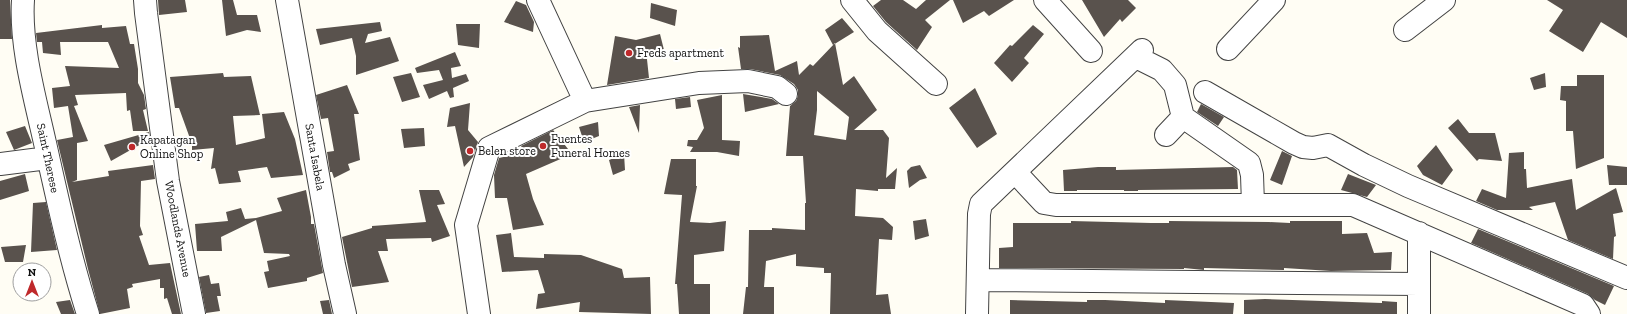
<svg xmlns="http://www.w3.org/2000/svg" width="1627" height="314" viewBox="0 0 1627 314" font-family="'Zilla Slab',serif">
<rect width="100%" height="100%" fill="#fffdf4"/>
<path fill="#59524d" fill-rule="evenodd" d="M0,0H10L12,39H0Z
M158,0H185L187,12L159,15Z
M222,0H233L237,15H257L261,32L247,30L226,36Z
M881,0H903L916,9L926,0H950L925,20L932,27L917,50L886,22L873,6Z
M953,0H1014L989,16L984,11L963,23Z
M1082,0H1128L1136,8L1122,22L1120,19L1104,37Z
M1547,0H1627V38L1601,22L1583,52L1549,31L1563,10Z
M516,1L526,5L534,22L533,32L504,22Z
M651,3L677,10L675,26L650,18Z
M842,18L854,32L833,45L825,30Z
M380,22L382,31L368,34L365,43L390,37L399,61L356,75V56L352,38L320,45L316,29Z
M456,24H480L479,48L458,45Z
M102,25V28L126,26L130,44H134L138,69V83L144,95L146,109L143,110L148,131H133L130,110L127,111L126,93L75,95L78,105L74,106L88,141L77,143V180L72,182L109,176L108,171L153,165L155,179L141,181L140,226L143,235L139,236L149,265L170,263L181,314H172L167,298L164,299V288H160V279L132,284L133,287L127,289L130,308L100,314L88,269L57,140L73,137L68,106L54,108L52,88L70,86L65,66L119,68L108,42H60L61,55L43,53L42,42H37L36,33Z
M1033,25L1044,34L1024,58L1029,63L1012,82L994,63L1010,45L1012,46Z
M660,34L664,50H646L649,78L607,85L615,36L636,40Z
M769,35L775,71L797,61L799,75L810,64L813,66L835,43L843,85L854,76L877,110L854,130H883L889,138L886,178L897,168L895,189H878V191L856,189L855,216L883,218L893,227L892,240L879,239L876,295L888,294L891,314H830L831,273H824V268L796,266V254L766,261L764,287H774V314H743L746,287H748L749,230H772V228L805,230V203H806L803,156H786L790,106L796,101L798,96V90L794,84L780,75L750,69H741L738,47L740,48V36ZM817,91L849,117L846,140L814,135L817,110Z
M455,52L461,66L451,68L452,78L466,74L469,81L453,88L454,97L450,98L447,91L429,99L423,85L443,80L439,70L417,73L415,68Z
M223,73L224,77L251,76L260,115L233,116L236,145L265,138L262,114L284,112L295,139L303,175L271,178L267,167L238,171L241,182L219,184L215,168L211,169L214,148L192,150V144L179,108H175L170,77Z
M411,73L420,97L402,102L393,77Z
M1545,73L1546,87L1534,90L1530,78Z
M1577,75H1604V158L1576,169L1573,131H1566V101L1560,100L1561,86H1577Z
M347,85L359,114H354L360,160L348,164L350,170L334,178L332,172H330L327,152L334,151L328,118L321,119L316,95Z
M975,88L997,134L977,148L949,108Z
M743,94L772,99L779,104L745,112Z
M722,95V140L740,141L739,156L717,152H690L693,147L687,146L688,140H697L704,128L697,100Z
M690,97L691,107L676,109L675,99Z
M470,103L468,130L478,142L473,157L464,167L455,126L447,127L450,108Z
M1201,104L1224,117L1218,126L1197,112Z
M640,105L639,133L629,107Z
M1458,119L1469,133H1495L1502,161L1479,159L1477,161L1448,128Z
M598,122L599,136L584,142L579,127Z
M25,126L32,143L14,150L6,132Z
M424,128L425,146L404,148L401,129Z
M553,130L572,154L526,174L533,199L544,225L513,230L507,198H495L494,175L499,158L525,152L521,146Z
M149,132L150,139L111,161L104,145Z
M1436,145L1453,170L1442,185L1423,175L1417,166Z
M1282,151L1292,156L1282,185L1270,180Z
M1524,152V169H1526L1527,188L1572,179L1576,210L1616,188L1623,212L1613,214L1616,236L1614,237L1613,259L1568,240L1555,202L1529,207L1533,210H1497L1476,201L1482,189L1506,198L1509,153Z
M624,154L625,170L613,175L609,160Z
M671,159H696V186H697L690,222L710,223L726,221L724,251L694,255V284H710V314H679L677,284H675L682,195L664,194Z
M920,165L927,178L920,180L909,188L907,171L911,167Z
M1607,165L1627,167V185H1609Z
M1098,167H1116V170L1233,167L1237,170L1238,189L1138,190V191H1124V190H1077V191H1064L1063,170Z
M25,174L29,191L0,200V181Z
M1348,174L1376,185L1367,197L1341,190Z
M306,190L311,217V224H314L323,273L307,278V281L268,288L264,272L269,271L267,261L290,256L289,254L264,253L256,220L221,237L222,251H197L195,224L228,221L226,212L241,208L245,219L256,218L282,211L277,198Z
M419,190H439L445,204L437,205L450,236L432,242L431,238L386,239L388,251H378L389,282L352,287L342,237L372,228V226L426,222Z
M46,202L57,250L31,252L33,203Z
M926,219L929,236L915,240L913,221Z
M1071,221L1151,223H1169V221L1269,222L1290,223V221H1342V234L1367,233L1374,253L1392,252L1391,270L1331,271L1284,268V270L1204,268V270L1184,268V269L999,268V248L1013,247V223H1071Z
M1478,229L1614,286L1605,305L1595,300L1588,294L1471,243Z
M511,233L514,257L544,258V254L581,255L622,269L624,278L650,277L651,314L579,312L580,302L536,309L538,294L545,293L538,270L502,272L496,235Z
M26,245L23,262H5L1,247Z
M209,275L211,284L219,283L221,296H217L220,311L206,313L199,277Z
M1265,299L1382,303V301L1397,302V314H1244V300Z
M70,300L75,314H61L56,302Z
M329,300L332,314H323L320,301Z
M1010,300L1087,302V300H1105L1165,303V300L1234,303L1233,314H1010Z"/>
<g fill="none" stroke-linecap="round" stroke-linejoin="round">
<defs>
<path id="minor" d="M23,0C20,46 35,98 45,143C58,201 70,258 88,314
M145,0L146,13L168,181L194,314
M287,0L334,265L345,314
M852,0L877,31L936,84
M1045,0L1091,51
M1405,30L1444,0
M1228,49L1274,0
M1136,57L1162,70L1175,85L1183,117L1249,163L1252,175L1253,204
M1205,92L1294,143L1303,147L1313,148L1328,145L1364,165L1408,186L1627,278
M585,101L699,83L748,81L777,87L786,94
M1166,135L1183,117
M0,164L48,158
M1015,172L1044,203L1056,205H1353L1583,305L1589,314
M978,280L1419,284
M479,314L466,225L489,148L585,101L538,0
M977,314L979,214L981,204L1142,50
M1419,314V233"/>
</defs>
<use href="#minor" stroke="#434343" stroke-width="24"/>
<use href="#minor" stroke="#fff" stroke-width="22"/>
</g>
<g fill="#bf292b" stroke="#fff" stroke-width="1.5">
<circle cx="629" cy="53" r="4"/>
<circle cx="543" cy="146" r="4"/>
<circle cx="132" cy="147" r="4"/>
<circle cx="470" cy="151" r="4"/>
</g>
<g text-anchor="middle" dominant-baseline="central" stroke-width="4" stroke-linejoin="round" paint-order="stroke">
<g font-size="12" fill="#101010" stroke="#fff" text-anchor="start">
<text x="637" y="53">Freds apartment</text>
<text x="551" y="139">Fuentes<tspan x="551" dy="14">Funeral Homes</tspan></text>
<text x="140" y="140">Kapatagan<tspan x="140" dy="14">Online Shop</tspan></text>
<text x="478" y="151">Belen store</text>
</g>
<g font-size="12" fill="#101010" stroke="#fff">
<text transform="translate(315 157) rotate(80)">Santa Isabela</text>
<text transform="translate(48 158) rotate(78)">Saint Therese</text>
<text transform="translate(178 229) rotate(79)">Woodlands Avenue</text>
</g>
</g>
<g transform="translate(32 282)"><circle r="19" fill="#ffffff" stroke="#9f9f9f"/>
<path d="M0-3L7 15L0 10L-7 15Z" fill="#bf292b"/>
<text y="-6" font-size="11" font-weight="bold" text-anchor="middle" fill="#101010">N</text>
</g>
</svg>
